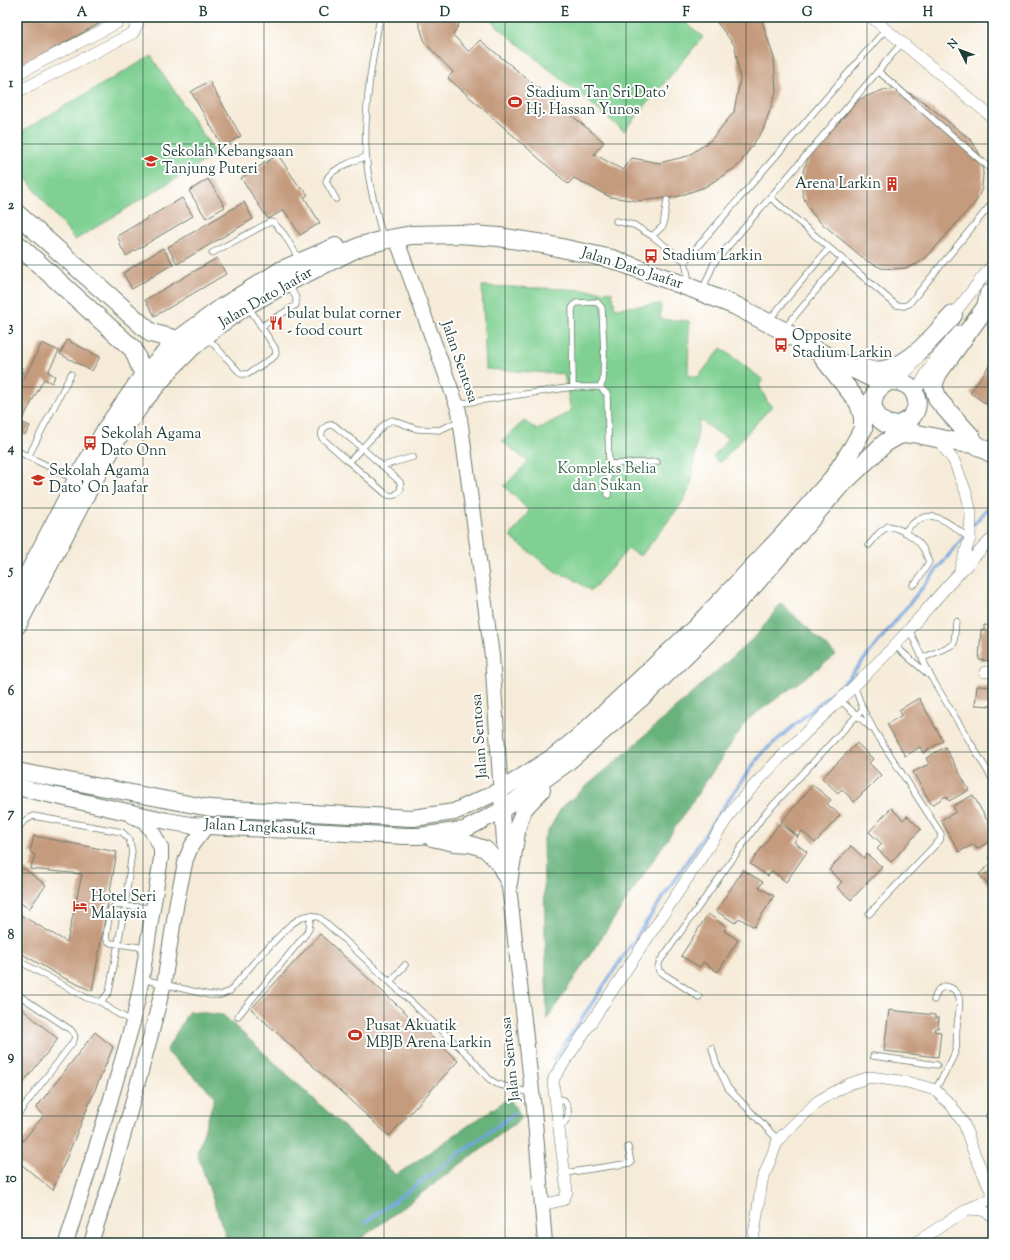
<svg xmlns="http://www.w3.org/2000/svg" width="1010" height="1260" viewBox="0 0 1010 1260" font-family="'Sorts Mill Goudy',serif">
<rect width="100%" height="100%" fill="#fff"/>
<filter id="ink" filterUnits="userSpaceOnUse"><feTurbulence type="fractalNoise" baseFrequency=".025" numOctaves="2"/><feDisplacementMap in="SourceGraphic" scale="8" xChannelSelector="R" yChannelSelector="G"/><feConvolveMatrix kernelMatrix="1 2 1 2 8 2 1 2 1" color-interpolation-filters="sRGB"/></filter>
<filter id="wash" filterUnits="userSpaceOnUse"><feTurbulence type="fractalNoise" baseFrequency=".012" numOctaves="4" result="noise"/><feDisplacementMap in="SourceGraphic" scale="16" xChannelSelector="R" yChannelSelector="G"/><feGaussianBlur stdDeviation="0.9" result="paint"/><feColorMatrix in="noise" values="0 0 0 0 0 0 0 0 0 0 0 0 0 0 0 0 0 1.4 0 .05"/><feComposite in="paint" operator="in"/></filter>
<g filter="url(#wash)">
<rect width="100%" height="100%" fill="#f6ebd8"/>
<path fill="#7fd092" stroke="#4f8663" d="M486,17H679L703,37L624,131Z
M151,56L216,154L75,240L17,167V134Z
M482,286L568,289L612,292L615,308L661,304L660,319L689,321L688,375L698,377L721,348L763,380L759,385L767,401L772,406L720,463L713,457L728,439L699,420L691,486L682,503L641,556L628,549L591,591L569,576L559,574L510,537L529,511L504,486L528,462L502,441L524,421L537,430L571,411L564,374L486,369Z"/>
<path fill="#67b27c" stroke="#437858" d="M781,603L836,655L747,720L547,1019L543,840L562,807L621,757L757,635Z
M189,1011L223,1015L396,1175L509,1098L522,1118L355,1243H228L197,1153L215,1096L166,1051Z"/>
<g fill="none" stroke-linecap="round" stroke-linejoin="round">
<path stroke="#70a4dc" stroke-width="3.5" d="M974,524L986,510L993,506
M554,1060L724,806L762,753L849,678L966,534
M366,1222L515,1113"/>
</g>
<g id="blocks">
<path fill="#c59b7e" d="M22,17H111L17,69V20Z
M417,17H456L459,24L453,35L469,52L480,40L604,142L594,154L623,170L632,158L659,163L688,156L711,140L734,112L740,79L735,46L713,17H758L762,21L774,58L776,92L763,130L738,166L705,187L676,197L637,201L610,197L574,178L568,184L448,78L453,72L425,43Z
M209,81L241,136L223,147L191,92Z
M895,89L907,92L921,100L970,139L977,149L982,159L983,174L982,188L977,200L927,257L917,264L906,268L895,269L881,268L867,261L819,221L811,212L805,201L802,191V179L804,168L811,153L860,99L883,90Z
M278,155L301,189L303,188L308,195L304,197L320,223L300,235L284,210L268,219L241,178Z
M208,179L225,207L206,218L189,191Z
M182,198L193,216L126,256L120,245L121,244L117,236Z
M244,202L253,219L177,264L168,247Z
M163,248L173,264L132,289L123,273Z
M217,258L226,274L155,316L145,300Z
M67,340L100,357L92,371L60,354Z
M42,343L59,351L48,372L55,376L52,383L44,379L21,422L30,426L25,435L17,431V392Z
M993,360V408L970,393Z
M17,366L24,369L17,383Z
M984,625L993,626V661L979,660L981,630L984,631Z
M977,686L993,687V706L975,705Z
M919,698L943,741L923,753L920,747L905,756L887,724L902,715L899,710Z
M857,743L873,759L869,763L881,775L854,802L842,789L838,793L822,778Z
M945,747L969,790L949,801L946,796L932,805L913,772L929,764L926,758Z
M813,785L831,800L827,804L840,815L815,843L802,831L798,836L781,822Z
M973,795L993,831V839L977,849L974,844L959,852L941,820L956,812L953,806Z
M891,808L903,820L907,816L921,829L891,862L877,849L882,844L869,832Z
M779,824L798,837L794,842L807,852L786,882L772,871L768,876L750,864Z
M34,836L117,852L92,991L60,976L17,951V913L67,942L82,874L30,869L35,855L30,852Z
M851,846L864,858L867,854L882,867L851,900L837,887L842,882L829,870Z
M993,854V890L979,874L993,862L989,858Z
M23,868L46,885L29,909L17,900V877Z
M743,870L763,882L759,887L774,896L754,927L739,918L735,923L716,911Z
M708,914L727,927L724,931L738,940L718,972L703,962L700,967L681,956Z
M320,934L458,1061L389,1136L251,1009Z
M17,1005L58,1039L22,1084L17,1079Z
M889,1010L935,1015V1018H939L938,1028H935L934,1031L941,1032L938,1057L884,1051Z
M95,1032L113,1047L53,1190L17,1161V1148L44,1115L36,1108Z"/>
</g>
</g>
<g filter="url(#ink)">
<use href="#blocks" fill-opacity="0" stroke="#6a7a6d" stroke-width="1"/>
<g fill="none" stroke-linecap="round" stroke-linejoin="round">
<defs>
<path id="service" d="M380,17C372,61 364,106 366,151C367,180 376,209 383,238
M878,71L993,171
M770,197L896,305L904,306L909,304L993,202
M336,199L326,182C327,170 356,160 366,157
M616,221L634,225L652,236L685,261L688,277L685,283
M652,236L663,226L667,200
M212,253L270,222L274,223L284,234L299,259
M685,261L886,29
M702,291L714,263L902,43
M769,320L829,248
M262,326L296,305V298L289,284
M784,329L842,259
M207,337L241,374H248L275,356L276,353L275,348L248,306
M573,387H600L607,394L609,464L657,462
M457,404L573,387L572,308L576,303L597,302L602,308L604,353L603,381L600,387
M17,451L74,479
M28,457L71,374
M349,462L386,494C393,498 397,495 401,489L400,482L398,480L362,448L349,462L322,438C320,430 326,424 334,425L362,448L385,424L392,420L417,429L439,430L460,421
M382,466L413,457
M608,495L609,464
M904,532C929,503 944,520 969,538
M869,545L879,533L888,526C902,529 918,538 924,550C926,554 927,558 929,562L916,583L913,585
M909,629L931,677L993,780
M894,645L929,675
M923,658L950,646L954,643L956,621
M854,686L863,709L874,730L941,834L940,840L869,914
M840,700L871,728
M17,830L23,822L33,816L122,832L129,839L132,851L125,906L109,992L101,1002L87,998L17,960
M146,948L111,943L108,941L106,937L110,910L116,905L152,908
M142,979L209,995H221L230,991L256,960L290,925L302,917L311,915L320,918L348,943L470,1057L489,1079L497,1084L531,1093
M390,982L405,965
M17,994L71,1030C75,1035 76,1037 73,1042L22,1109L17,1105
M699,997L659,971L658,967L660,961L764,815L863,709
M934,1000L938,990L945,986C967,990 958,1011 957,1027C956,1033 957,1043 956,1049C952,1063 942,1077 935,1090
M101,1002L113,1011L133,1022
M238,1016L305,935L309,929L311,915
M712,1048L716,1063L728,1088L778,1140
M873,1056L937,1065
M555,1098L564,1100C571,1109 569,1122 559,1127
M17,1116L22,1109
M989,1116L993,1127
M565,1173L631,1163L628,1147"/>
<path id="minor" d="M871,17L993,118
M17,74L117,23L119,17
M17,92L133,33L138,23L137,17
M949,320L993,264
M897,381L912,366L918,358
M915,393L935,359L959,331
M936,437L954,461L966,492L971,513L970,538L960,569
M985,672H993
M542,1205L563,1200L567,1192L553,1082L554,1078L735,807C784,749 843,700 895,645C919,619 941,592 966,566C975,557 983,546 993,538
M969,1209L982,1210L993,1216
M754,1243V1234L762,1181L778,1140L818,1101L849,1084L870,1077L907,1082L925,1087L935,1090L951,1105L964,1124L974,1153L993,1195
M915,1243L968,1209L993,1198"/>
<path id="tertiary" d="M396,238L459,411L492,656L504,842L534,1109L545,1243
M66,1243L107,1112L133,1022L142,978L161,858V848L155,836L144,821L132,816
M91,1243L112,1177L152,1031L164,983L177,901L186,859L192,845L207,826"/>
<path id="secondary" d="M17,771L210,808L413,818L454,812L501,790L554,756L579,736L696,626L782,535L843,465
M17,787L167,821L190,825L405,836H419L464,830L502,810L566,764L649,692L717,625L756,584L851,474
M432,838L454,843L470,844L485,849L498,862L509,883
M509,883L518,825L524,809L542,790"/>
<path id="primary" d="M17,214L151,333L178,340
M17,244L133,349L144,375
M821,355L859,403L863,417V429L853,447L835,475
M859,367C864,368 869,371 874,371C908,371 932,337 953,315
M890,381C921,379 927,417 898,425C892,426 886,425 881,420C866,406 873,388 890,381Z
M964,438L993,454
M972,438L938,400L933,385L938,373L986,307L989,294
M843,483L885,443L899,435L913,433L956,442L974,444
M17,596L77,480L107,428L144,375L178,340L223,307L282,270L336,247
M17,625L90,486L119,435L143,401L171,368L193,346L218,325L247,305L288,282L361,246L384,240L412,235L459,234L499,237L543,244L612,259L691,288L736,306L780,329L817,351L884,384"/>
</defs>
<use href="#service" stroke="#6a7a6d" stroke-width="7"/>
<use href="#minor" stroke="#6a7a6d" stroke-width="12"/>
<use href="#tertiary" stroke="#6a7a6d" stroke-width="16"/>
<use href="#secondary" stroke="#6a7a6d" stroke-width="18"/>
<use href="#primary" stroke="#6a7a6d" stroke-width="20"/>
<use href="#service" stroke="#fff" stroke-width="5.5"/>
<use href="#minor" stroke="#fff" stroke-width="11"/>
<use href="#tertiary" stroke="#fff" stroke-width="14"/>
<use href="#secondary" stroke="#fff" stroke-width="16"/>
<use href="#primary" stroke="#fff" stroke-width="18"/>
</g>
</g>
<path fill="none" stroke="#1f3d34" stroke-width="1" stroke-opacity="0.55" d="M143,17V1243M264,17V1243M384,17V1243M505,17V1243M626,17V1243M746,17V1243M867,17V1243M17,144H993M17,265H993M17,387H993M17,508H993M17,630H993M17,752H993M17,873H993M17,995H993M17,1116H993"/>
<defs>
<symbol id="stadium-bare" viewBox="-9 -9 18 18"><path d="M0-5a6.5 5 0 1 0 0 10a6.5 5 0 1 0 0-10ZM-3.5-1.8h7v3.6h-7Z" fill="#c8321e" stroke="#fff" stroke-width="2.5" paint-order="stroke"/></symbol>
<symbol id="school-bare" viewBox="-9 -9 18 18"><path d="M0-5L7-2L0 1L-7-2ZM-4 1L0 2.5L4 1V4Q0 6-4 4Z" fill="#c8321e" stroke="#fff" stroke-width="2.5" paint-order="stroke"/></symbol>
<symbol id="building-bare" viewBox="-9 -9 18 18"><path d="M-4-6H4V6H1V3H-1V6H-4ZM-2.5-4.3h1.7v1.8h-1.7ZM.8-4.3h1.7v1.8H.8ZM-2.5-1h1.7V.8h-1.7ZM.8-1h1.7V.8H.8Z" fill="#c8321e" stroke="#fff" stroke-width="2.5" paint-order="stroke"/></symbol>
<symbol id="bus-bare" viewBox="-9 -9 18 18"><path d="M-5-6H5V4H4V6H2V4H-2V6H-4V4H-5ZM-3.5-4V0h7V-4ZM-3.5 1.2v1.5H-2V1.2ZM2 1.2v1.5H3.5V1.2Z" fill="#c8321e" stroke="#fff" stroke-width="2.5" paint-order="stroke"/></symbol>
<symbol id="restaurant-bare" viewBox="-9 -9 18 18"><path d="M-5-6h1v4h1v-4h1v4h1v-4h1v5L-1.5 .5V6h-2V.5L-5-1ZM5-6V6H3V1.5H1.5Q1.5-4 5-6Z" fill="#c8321e" stroke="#fff" stroke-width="2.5" paint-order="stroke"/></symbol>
<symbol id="hotel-bare" viewBox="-9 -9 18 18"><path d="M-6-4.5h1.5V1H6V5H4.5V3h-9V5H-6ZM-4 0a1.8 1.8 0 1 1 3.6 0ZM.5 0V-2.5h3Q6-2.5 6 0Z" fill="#c8321e" stroke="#fff" stroke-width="2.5" paint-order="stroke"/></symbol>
</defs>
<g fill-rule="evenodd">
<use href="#stadium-bare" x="505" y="92" width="20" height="20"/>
<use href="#school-bare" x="141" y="151" width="20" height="20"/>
<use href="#building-bare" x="882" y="174" width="20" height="20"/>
<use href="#bus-bare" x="641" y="246" width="20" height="20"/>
<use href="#restaurant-bare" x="266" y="313" width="20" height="20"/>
<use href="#bus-bare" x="771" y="335" width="20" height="20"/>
<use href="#bus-bare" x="80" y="433" width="20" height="20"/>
<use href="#school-bare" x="28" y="470" width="20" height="20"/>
<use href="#hotel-bare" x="70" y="896" width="20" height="20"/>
<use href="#stadium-bare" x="345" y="1025" width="20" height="20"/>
</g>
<g text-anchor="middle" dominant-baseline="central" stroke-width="4" stroke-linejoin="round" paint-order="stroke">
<g font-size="15" fill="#1f3d34" stroke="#fff" text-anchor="start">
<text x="526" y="93">Stadium Tan Sri Dato’<tspan x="526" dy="17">Hj. Hassan Yunos</tspan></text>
<text x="162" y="152">Sekolah Kebangsaan<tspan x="162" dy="17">Tanjung Puteri</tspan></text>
<text x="881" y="184" text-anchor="end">Arena Larkin</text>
<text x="662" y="256">Stadium Larkin</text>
<text x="287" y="314">bulat bulat corner<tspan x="287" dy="17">- food court</tspan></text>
<text x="792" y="336">Opposite<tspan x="792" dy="17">Stadium Larkin</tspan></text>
<text x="101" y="434">Sekolah Agama<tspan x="101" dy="17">Dato Onn</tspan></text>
<text x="49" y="471">Sekolah Agama<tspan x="49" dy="17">Dato' On Jaafar</tspan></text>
<text x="91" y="897">Hotel Seri<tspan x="91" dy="17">Malaysia</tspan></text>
<text x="366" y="1026">Pusat Akuatik<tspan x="366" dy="17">MBJB Arena Larkin</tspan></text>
</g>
<g font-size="15" fill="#1f3d34" stroke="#fff">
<text transform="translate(632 269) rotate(18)">Jalan Dato Jaafar</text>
<text transform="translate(266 298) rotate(-30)">Jalan Dato Jaafar</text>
<text transform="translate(459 362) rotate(71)">Jalan Sentosa</text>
<text transform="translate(480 736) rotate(-94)">Jalan Sentosa</text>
<text transform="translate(260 828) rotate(3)">Jalan Langkasuka</text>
<text transform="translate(511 1059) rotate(-96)">Jalan Sentosa</text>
</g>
<g font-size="15" fill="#37624c" stroke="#fff">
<text x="607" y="469">Kompleks Belia<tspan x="607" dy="17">dan Sukan</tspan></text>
</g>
</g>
<rect width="1010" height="1260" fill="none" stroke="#fff" stroke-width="44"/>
<g transform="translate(960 50) rotate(312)" stroke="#ffffff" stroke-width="3" paint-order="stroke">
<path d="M0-3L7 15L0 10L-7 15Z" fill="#1f3d34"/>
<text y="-6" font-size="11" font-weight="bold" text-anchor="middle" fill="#1f3d34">N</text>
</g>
<rect x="22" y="22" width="966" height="1216" fill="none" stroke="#1f3d34" stroke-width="1.5"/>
<g font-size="13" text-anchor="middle" font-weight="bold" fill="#1f3d34">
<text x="82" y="16">A</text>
<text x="203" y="16">B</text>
<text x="324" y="16">C</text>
<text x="445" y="16">D</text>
<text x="565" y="16">E</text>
<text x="686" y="16">F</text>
<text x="807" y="16">G</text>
<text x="928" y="16">H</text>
<text x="11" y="87">1</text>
<text x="11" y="209">2</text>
<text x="11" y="331">3</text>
<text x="11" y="452">4</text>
<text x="11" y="574">5</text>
<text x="11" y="695">6</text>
<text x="11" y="817">7</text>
<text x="11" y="939">8</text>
<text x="11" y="1060">9</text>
<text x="11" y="1182">10</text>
</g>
</svg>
